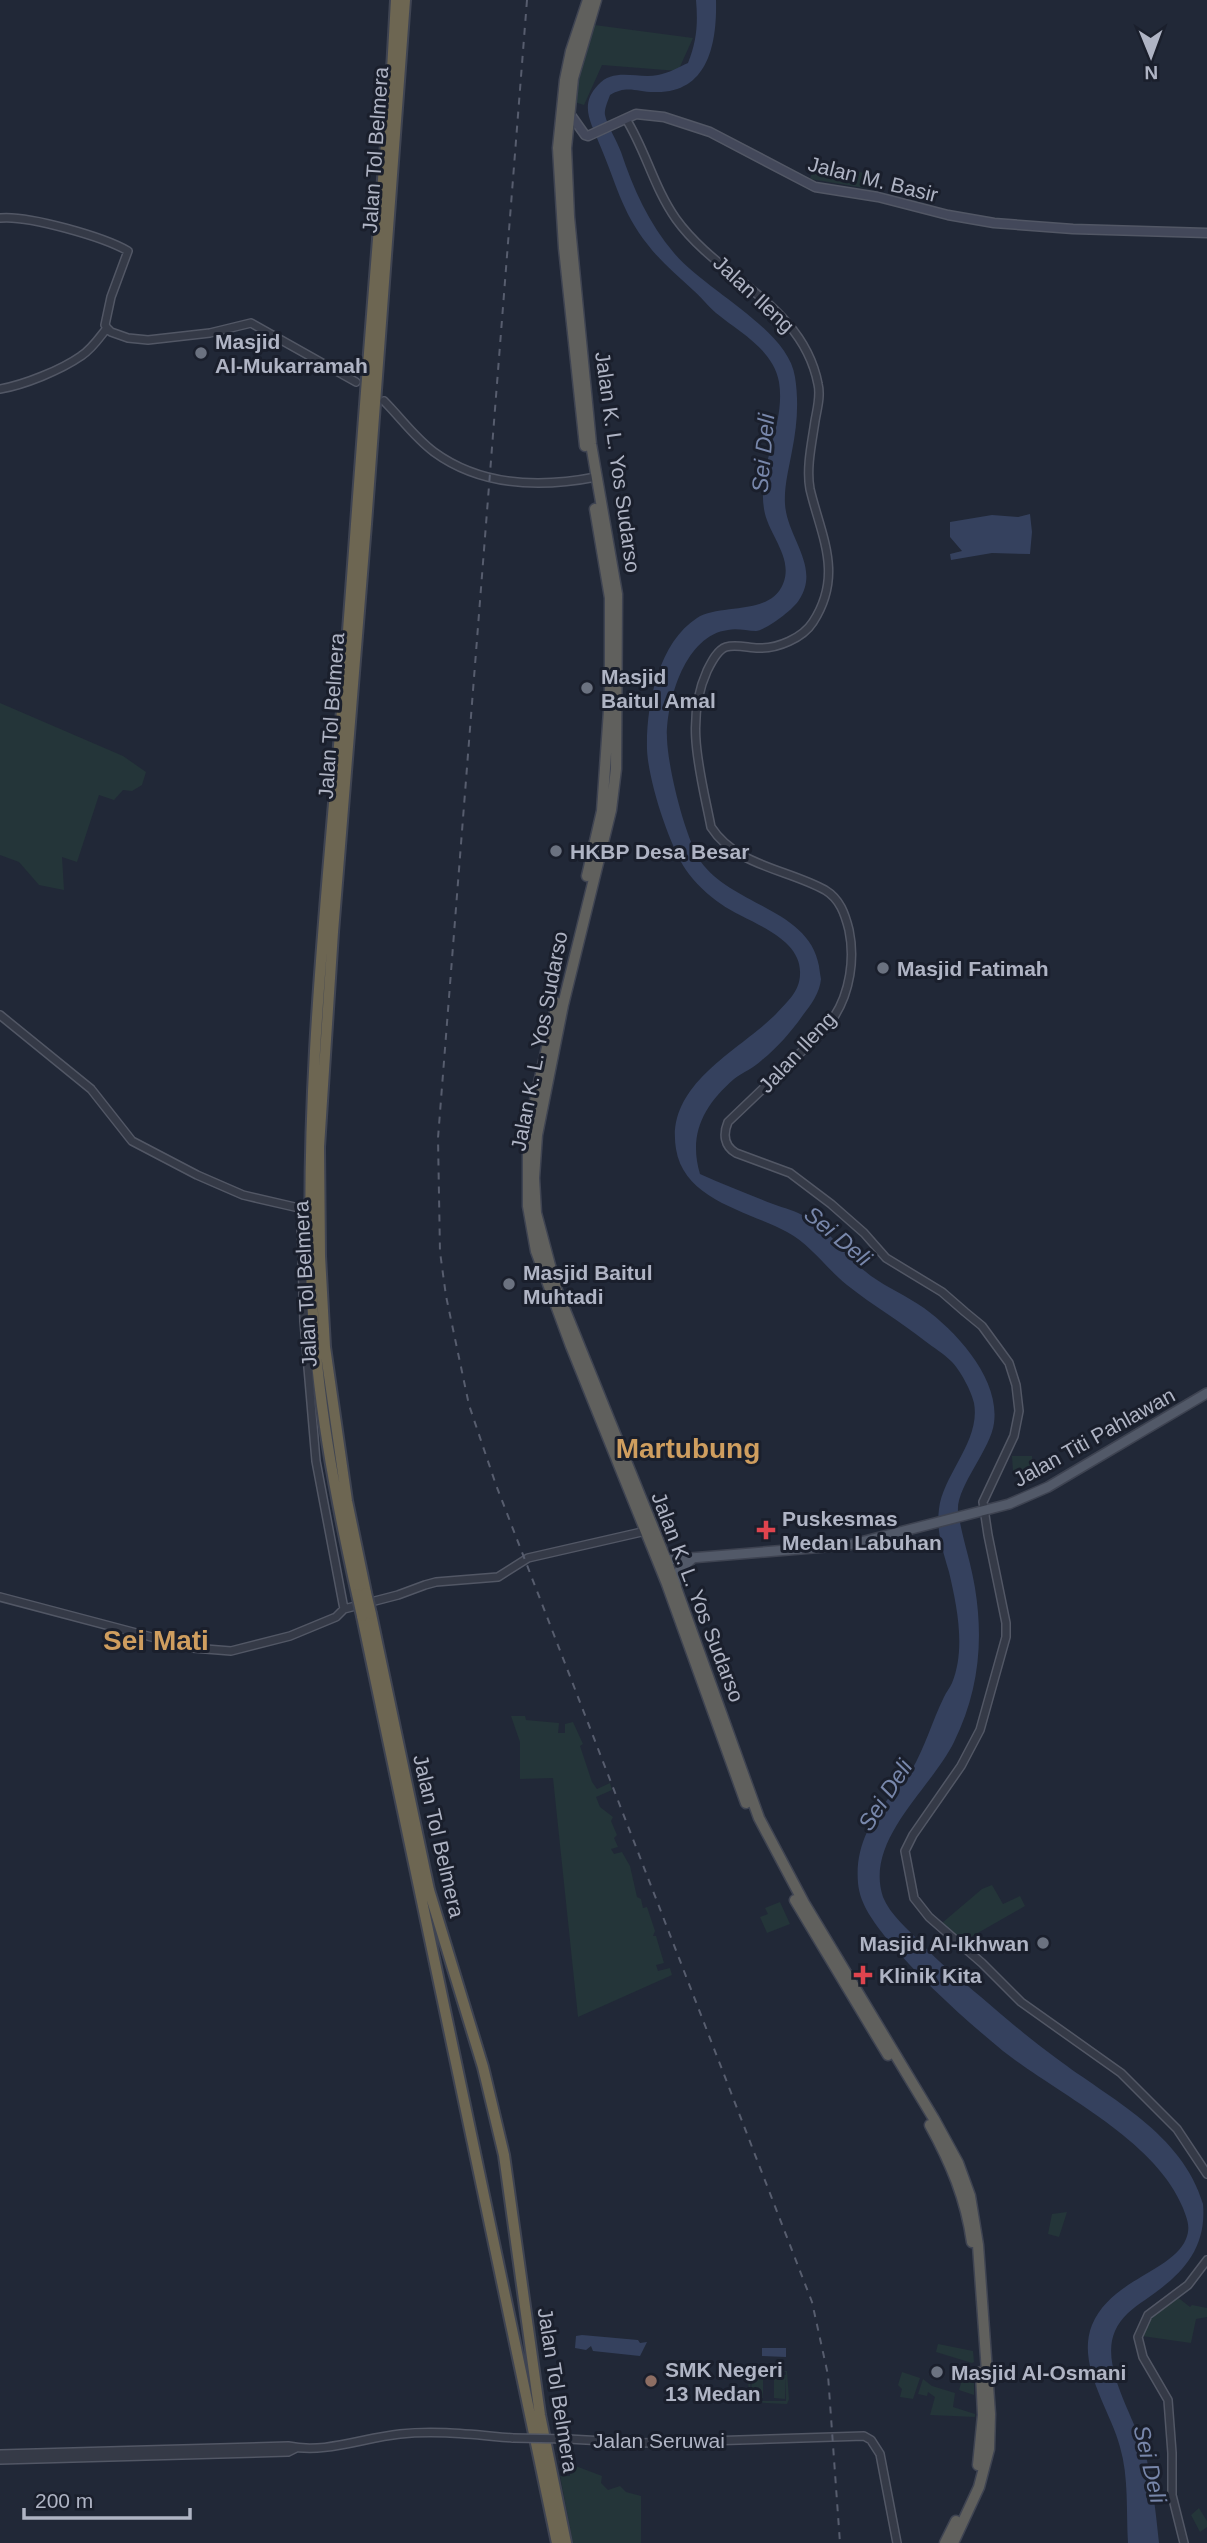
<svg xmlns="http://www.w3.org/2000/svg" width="1207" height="2543" viewBox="0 0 1207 2543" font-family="Arial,sans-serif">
<rect width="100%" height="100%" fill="#212837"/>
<path fill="#243539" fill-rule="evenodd" d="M587,24L693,38L678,71L602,65L584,105L571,101Z
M815,162L868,174L865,188L810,179Z
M0,703L123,756L146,772L142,785L132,791L123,790L114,800L99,795L77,862L62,857L64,890L39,885L19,862L0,855Z
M1012,1456H1032V1472L1017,1476L1013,1472Z
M511,1716H525L526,1720L559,1723L558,1733H565V1724L573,1722L583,1744L580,1746L592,1782L597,1789L610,1783L612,1790L596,1797L600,1807L613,1817L611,1821L617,1835L614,1838L618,1847L611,1849L614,1854L622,1852L630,1866L637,1897L641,1899L643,1908L647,1907L655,1931L653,1936H656L664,1963L656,1965L658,1971L670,1968L672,1975L578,2017L553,1778L520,1779V1742Z
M992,1885L1003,1904L1020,1896L1025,1906L962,1942L942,1923L982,1889Z
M780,1902L790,1924L767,1933L760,1917L768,1914L765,1908Z
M1067,2212L1059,2237L1048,2234L1052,2214Z
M1176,2296L1190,2307L1192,2305L1207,2308V2317L1196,2319L1191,2343L1142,2336L1151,2315Z
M938,2344L973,2351L974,2362L972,2363L936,2352Z
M754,2369L787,2371L789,2399L787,2404L749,2402L748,2374ZM752,2371L786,2372V2401H751L750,2375Z
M965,2369L974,2374V2395L959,2390Z
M902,2372L920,2378L913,2399L900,2397L902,2389L898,2385Z
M752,2375H763V2398H751Z
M774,2375H786L785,2399L774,2398Z
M923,2379L932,2386L955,2393L953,2407L975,2414V2417L930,2415L935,2397L928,2392L927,2396L918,2394Z
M573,2465L602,2476L601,2483L608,2490L620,2486L626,2492L641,2496V2543H573L560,2476H570V2466Z
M1199,2508L1207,2521V2527L1200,2532L1191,2515Z"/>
<path fill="#35415e" d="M696,0H716C717,42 709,92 657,92C638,93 628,84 610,95C608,101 604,109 605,115C607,125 617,141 621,152C633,188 649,224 674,253C706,291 788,329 795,377C799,402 797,426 792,451C789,468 784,486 785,504C787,538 821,567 799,600C793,610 766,630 756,631C747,631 737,628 728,630C685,635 666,702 667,739C668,768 685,838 701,862C733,906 809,909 819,966C819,967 821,979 821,979C820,992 811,1005 803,1015C791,1032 778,1047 762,1060C754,1068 743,1072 734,1079C704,1105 688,1134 700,1174C724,1185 748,1194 773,1204C784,1208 796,1211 806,1217C831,1231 848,1259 871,1276C888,1288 907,1296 924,1308C957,1332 1000,1379 994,1423C991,1449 956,1487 958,1511C962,1538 971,1562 975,1588C984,1643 978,1693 954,1742C931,1789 864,1840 883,1897C890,1915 909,1930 922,1944C940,1964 961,1980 981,1997C1005,2018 1030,2039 1056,2058C1110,2099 1182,2133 1203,2204C1207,2251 1180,2276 1145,2300C1133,2308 1121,2317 1115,2331C1099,2367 1137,2421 1146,2456C1153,2485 1156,2514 1159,2543H1128C1126,2511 1129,2478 1120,2447C1110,2409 1076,2365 1092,2325C1111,2279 1172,2272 1186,2239C1191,2227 1187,2219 1183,2208C1155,2139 1059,2095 1003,2051C962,2017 921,1980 887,1939C874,1922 860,1905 858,1883C855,1847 870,1822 891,1795C895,1789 907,1777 911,1771C925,1748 932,1721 944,1697C946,1692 950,1688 952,1683C966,1649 957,1606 949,1572C943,1551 936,1531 939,1509C943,1474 981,1441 974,1403C971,1390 960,1370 951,1361C943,1353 934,1348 925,1341C900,1321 872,1305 847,1285C826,1268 810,1244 787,1232C748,1211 684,1200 676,1149C665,1084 738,1052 776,1014C787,1002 800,991 800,974C802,936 746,922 721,904C709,896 694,882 686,870C669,845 648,780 647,749C646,706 658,643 697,618C721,603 770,616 783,584C794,557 768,535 764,509C757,466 786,425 779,382C773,349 739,332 716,313C709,307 700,296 693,290C677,275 661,262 648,245C621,211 616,182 599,143C591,122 579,105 598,85C614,67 637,79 658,75C669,73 679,67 688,63C697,41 698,23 696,0Z
M1030,514L1032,532L1030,554L992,553L951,560L950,554L962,551L950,537V522L992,515L1018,517Z
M582,2335L638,2340L640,2343L647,2342L640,2356L593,2351L591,2346L586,2350L575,2348L576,2336Z
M762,2348H786V2357L762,2356Z"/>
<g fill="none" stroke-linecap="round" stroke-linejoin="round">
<defs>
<path id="tertiary" d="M626,119C646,151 654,188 676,219C719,279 803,305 818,384C821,396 817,409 815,421C812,442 806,468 810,489C821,536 844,574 813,622C803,638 777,649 758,648C749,648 736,644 726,647C717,650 711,663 707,671C684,722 701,775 711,827C736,866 787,869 825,890C840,899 845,914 849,930C855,959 850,992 834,1017C825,1032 809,1044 797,1056C774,1078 751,1100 728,1122C723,1134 724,1146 736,1153L790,1173L831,1204L864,1233L886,1258L942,1292L965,1312L982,1326L1009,1363L1016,1385L1019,1411L1014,1436L983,1502L988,1535L1006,1623V1637L980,1730L961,1766L913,1835L905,1851L914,1898L929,1917L982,1963L1021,2002L1121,2073L1177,2129L1207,2174
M0,218C28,215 104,237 128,251L111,297L105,325L107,328
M107,328L111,332L128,338L148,340L210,333L251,323L356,382
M0,389C24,385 61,370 81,356C92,349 99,338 107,328
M384,401C401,418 414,437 434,452C482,487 540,488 596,477
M0,1015L91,1089L132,1141L197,1175L243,1195L299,1208L302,1212L301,1226L304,1321L316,1461L344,1609
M0,1597L193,1648L231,1651L290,1636L336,1617L344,1609L398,1595L425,1585L436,1582L498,1577L528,1558L646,1531
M568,2439L641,2443L864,2436L871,2440L880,2454L897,2543
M0,2454L288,2446C325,2454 362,2438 400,2434C438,2430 475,2435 513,2438
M0,2460L288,2452L296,2448
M1184,2543L1172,2495V2453L1168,2400L1143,2357L1138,2337L1148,2315L1188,2285L1207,2260"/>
<path id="secondary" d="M568,111L585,135L588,136L636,114L664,117L710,132L815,187L878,197L948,215L994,223L1073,229L1207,233"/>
<path id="primary" d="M666,1560L849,1545L1009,1504L1048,1487L1207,1393
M676,1586L679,1571L693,1558"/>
<path id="trunk" d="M596,0L573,78L566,148L569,217L591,444L617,594L616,769L611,810L563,1005L537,1135L534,1178L536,1213L556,1288L666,1560L759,1818L804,1903L934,2119L958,2163L970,2196L978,2245L990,2414L989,2449L979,2487L953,2543
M585,446L564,248L558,148L565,80L571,51L588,0
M587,876L602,811L610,696V598L595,509
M557,1003L532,1114L528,1152V1206L536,1251L571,1346L667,1584L746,1803
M795,1900L888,2055
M930,2125C951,2163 966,2199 972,2242
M978,2465L983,2415L981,2372
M945,2543L956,2521"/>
<path id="motorway" d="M366,1593L347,1501L325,1347L320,1256L319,1147L333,932L366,524L405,0
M357,1594C335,1495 316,1395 312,1294C304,1099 326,904 342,710C358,503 372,295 391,88L396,0
M371,1614L429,1890L483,2067L504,2155L540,2415L566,2543
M362,1616L557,2543"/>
</defs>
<use href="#tertiary" stroke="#525765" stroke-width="10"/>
<use href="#secondary" stroke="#525765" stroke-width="11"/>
<use href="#primary" stroke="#3e4351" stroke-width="12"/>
<use href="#trunk" stroke="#3f4452" stroke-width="13"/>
<use href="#motorway" stroke="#3f4452" stroke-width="14"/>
<use href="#tertiary" stroke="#353a47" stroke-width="7"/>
<use href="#secondary" stroke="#43485a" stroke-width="8"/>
<use href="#primary" stroke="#525968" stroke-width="9"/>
<use href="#trunk" stroke="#60605d" stroke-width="10"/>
<use href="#motorway" stroke="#6d6652" stroke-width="10"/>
<path stroke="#575d6e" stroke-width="2" stroke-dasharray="7 7" stroke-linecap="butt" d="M527,0L438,1138L440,1252L446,1296L469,1405L496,1485L812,2302L828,2375L840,2543"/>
<defs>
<path id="tertiary-bridge" d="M513,2438L568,2439"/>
<path id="motorway-bridge" d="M366,1593L371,1614
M357,1594L362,1616"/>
</defs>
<use href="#tertiary-bridge" stroke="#525765" stroke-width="10" stroke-linecap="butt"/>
<use href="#motorway-bridge" stroke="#3f4452" stroke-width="14" stroke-linecap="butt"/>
<use href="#tertiary-bridge" stroke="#353a47" stroke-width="7"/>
<use href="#motorway-bridge" stroke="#6d6652" stroke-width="10"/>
</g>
<g fill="#6b7280" stroke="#1a1f2c" stroke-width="2.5">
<circle cx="201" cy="353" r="7"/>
<circle cx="587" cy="688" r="7"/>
<circle cx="556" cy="851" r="7"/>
<circle cx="883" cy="968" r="7"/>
<circle cx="509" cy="1284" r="7"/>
<circle cx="1043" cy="1943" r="7"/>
<circle cx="937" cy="2372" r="7"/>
</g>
<g fill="#e0444e" stroke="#1a1f2c" stroke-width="2.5">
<path d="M762.5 1519.5h7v7h7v7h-7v7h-7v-7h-7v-7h7z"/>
<path d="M859.5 1964.5h7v7h7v7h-7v7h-7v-7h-7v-7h7z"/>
</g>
<circle fill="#8d6e63" stroke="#1a1f2c" stroke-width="2.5" cx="651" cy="2381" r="7"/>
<g text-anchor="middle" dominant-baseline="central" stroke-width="6" stroke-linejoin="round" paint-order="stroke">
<g font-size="21" fill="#afb4c4" stroke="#1a1f2c">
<text transform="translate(375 150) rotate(-86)">Jalan Tol Belmera</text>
<text transform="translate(873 179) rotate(14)">Jalan M. Basir</text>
<text transform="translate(754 294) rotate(43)">Jalan Ileng</text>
<text transform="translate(618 462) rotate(82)">Jalan K. L. Yos Sudarso</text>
<text transform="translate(331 716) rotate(-86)">Jalan Tol Belmera</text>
<text transform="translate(539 1041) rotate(-79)">Jalan K. L. Yos Sudarso</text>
<text transform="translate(797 1052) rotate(-47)">Jalan Ileng</text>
<text transform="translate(305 1284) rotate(-93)">Jalan Tol Belmera</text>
<text transform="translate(1094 1437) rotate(-29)">Jalan Titi Pahlawan</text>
<text transform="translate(698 1597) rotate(69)">Jalan K. L. Yos Sudarso</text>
<text transform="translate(439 1836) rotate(77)">Jalan Tol Belmera</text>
<text transform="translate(558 2390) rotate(81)">Jalan Tol Belmera</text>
<text x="659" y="2440">Jalan Seruwai</text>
</g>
<g font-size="21" font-weight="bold" fill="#afb4c4" stroke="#1a1f2c" text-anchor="start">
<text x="215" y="341">Masjid<tspan x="215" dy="24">Al-Mukarramah</tspan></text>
<text x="601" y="676">Masjid<tspan x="601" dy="24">Baitul Amal</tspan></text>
<text x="570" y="851">HKBP Desa Besar</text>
<text x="897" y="968">Masjid Fatimah</text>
<text x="523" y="1272">Masjid Baitul<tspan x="523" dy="24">Muhtadi</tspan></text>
<text x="782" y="1518">Puskesmas<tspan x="782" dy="24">Medan Labuhan</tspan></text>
<text x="1029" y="1943" text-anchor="end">Masjid Al-Ikhwan</text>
<text x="879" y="1975">Klinik Kita</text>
<text x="665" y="2369">SMK Negeri<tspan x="665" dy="24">13 Medan</tspan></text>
<text x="951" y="2372">Masjid Al-Osmani</text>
</g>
<g font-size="23" font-style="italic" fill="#7887ab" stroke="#1a1f2c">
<text transform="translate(763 453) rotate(-85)">Sei Deli</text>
<text transform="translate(838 1236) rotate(40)">Sei Deli</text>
<text transform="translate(885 1795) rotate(-57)">Sei Deli</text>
<text transform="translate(1150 2464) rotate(77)">Sei Deli</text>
</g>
<g font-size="28" font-weight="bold" fill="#cf9e5f" stroke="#1a1f2c">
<text x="688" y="1448">Martubung</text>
<text x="156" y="1640">Sei Mati</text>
</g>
</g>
<g transform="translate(1151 56) rotate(179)" stroke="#1a1f2c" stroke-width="5" paint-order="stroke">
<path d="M0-5L12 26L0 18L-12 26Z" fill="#afb4c4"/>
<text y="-10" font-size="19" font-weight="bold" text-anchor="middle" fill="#afb4c4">N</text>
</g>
<path d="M24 2508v10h166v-10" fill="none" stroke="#afb4c4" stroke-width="3.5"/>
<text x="35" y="2508" font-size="21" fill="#afb4c4" stroke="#1a1f2c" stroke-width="5" paint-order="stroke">200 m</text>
</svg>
